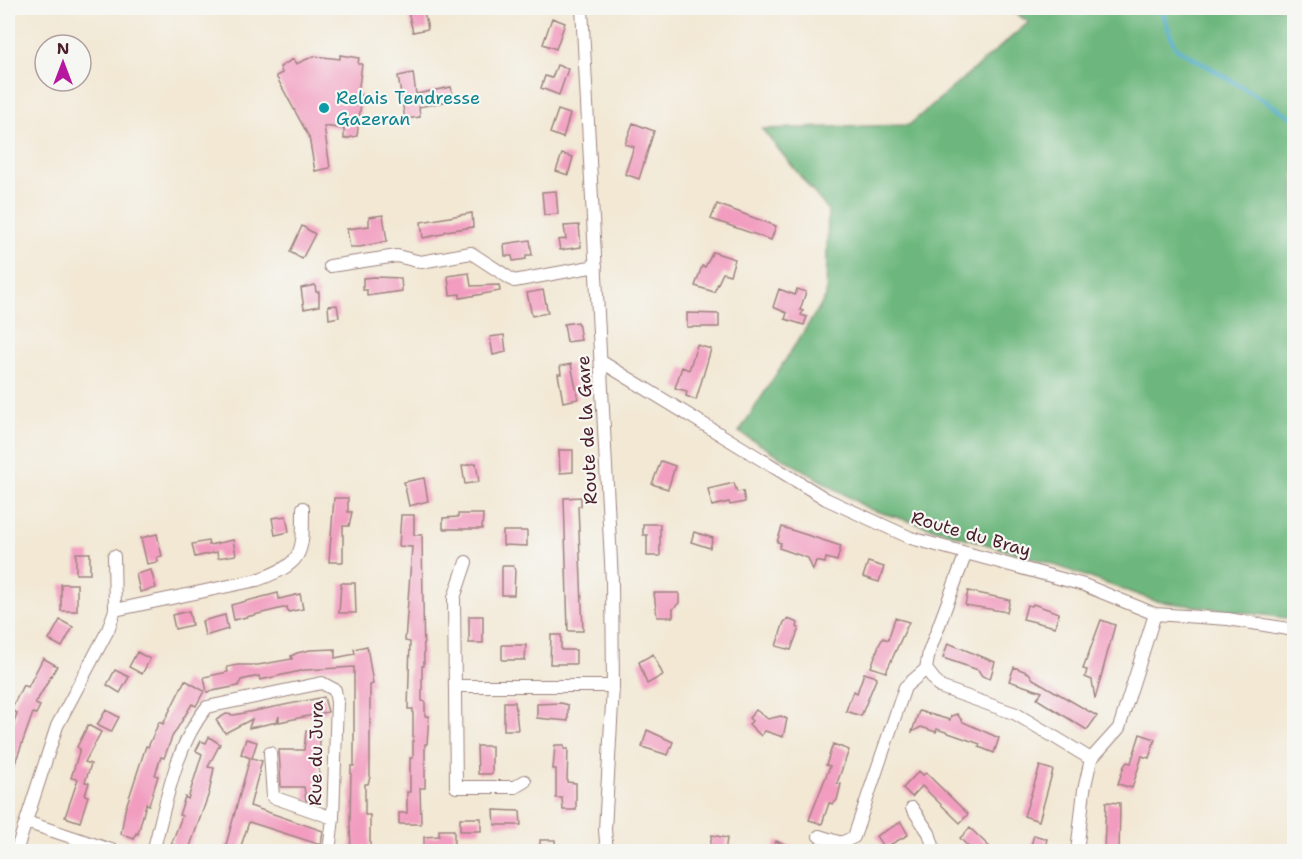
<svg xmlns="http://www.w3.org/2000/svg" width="1302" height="859" viewBox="0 0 1302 859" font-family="'Shantell Sans',sans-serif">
<rect width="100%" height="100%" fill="#f6f6f2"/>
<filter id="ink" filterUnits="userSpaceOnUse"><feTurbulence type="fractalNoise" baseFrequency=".0167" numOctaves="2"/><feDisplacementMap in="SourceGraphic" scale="12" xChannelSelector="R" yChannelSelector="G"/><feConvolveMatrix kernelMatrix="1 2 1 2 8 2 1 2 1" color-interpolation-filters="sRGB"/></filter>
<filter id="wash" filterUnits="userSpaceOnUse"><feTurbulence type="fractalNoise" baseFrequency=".008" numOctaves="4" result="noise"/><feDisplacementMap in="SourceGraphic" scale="24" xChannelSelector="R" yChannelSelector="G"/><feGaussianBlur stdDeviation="1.35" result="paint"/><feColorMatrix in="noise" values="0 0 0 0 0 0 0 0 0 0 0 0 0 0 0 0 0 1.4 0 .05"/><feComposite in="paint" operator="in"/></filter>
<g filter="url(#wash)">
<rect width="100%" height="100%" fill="#f2e8d4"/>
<path fill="#6db77e" stroke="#5c6b54" stroke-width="1.5" d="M1007,8H1294V619L1155,601L1046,562L869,509L739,432L826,297L828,210L762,129L909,125L1029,22Z"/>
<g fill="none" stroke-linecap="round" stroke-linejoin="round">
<path stroke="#50acce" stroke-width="4" d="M1161,8L1175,47L1294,118"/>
</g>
<g id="blocks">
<path fill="#f29dc0" d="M407,8H423L428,29L413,32Z
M552,18L565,23L556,49L543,44Z
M340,55L359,58L358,64H362L358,94L362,95L357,136L344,139V129L324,126L330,168L315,171L309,137L276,76L282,73L280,67L293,59L296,64L314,56L340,59Z
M557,65L568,69L559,95L541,88L545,76L552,78Z
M413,73L416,94L451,87L454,100L419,107L420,117L405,119L398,76Z
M558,110L570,114L563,138L550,133Z
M633,123L654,131L639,179L625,174L634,147L625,144Z
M562,154L573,157L568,175L556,171Z
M556,191L558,214L544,215L542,192Z
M717,204L776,226L771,240L711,219Z
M472,213L473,227L446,231L442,234L423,238L421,222Z
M383,215L387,241L360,247H350L347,229L369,226V217Z
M579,225L581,247L560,250L558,240L566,239L564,226Z
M302,226L315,234L302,259L290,252Z
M530,240L532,255H526V259L513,261L512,256H505L504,244Z
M713,252L735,259L730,275L723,273L714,292L695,286L702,266L705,267Z
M469,273L471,286L499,285L500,291L460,298V294L450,295L448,276Z
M375,277L401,278L402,291L367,296V290H363V278Z
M315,285L316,292H319V306L304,309L301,288Z
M779,289L795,295L797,289L806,292L800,310L803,311L801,315L807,317L804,325L785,319L787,313L773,307Z
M543,290L548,313L532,316L527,293Z
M337,305L339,317L329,319L328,306Z
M687,313L719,314V327H687Z
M578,322L581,340L567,342L564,324Z
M504,335L506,352L493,355L490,337Z
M697,345L711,349L696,400L686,396L687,391L675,388L682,367L689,370Z
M571,364L578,399L563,402L558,374H561L560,366Z
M559,450H573V472L560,473Z
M661,461L675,466L668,489L652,484Z
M476,463L479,482L465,484L462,466Z
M424,478L428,501L409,506L404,482Z
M734,483L737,492L743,491L745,502L730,505L729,502L712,506L708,489Z
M581,497V506H578L583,631H568L564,498Z
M334,498H348V512H352L349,526H343V562H329Z
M458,514H483L482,529H443V518L458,517Z
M401,515H414V535H422L424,666H422V701L425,702V716H429L427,744H425V788H420L421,824H399V813H407V792H410V758H413V709H408L410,642L405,641L412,547L399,546Z
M286,516L289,532L275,535L272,518Z
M643,524H660V556H647V535H643Z
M782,527L841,546L837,561L826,558L825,563L816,561L813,570L808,558L779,548L781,543L777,542Z
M503,531H527V546L503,545Z
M694,532L713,538L710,548L691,542Z
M157,534L162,556L157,557L158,562L147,564L141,538Z
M233,540L236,555L218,558L217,552L195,557L192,544L208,541L209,545Z
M76,553H90V574H76Z
M868,562L884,567L879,582L863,577Z
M502,566H513L515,570L514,595H502Z
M151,570L156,588L140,592L136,574Z
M341,583H355L356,613H339Z
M61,584H77V611H61Z
M968,591L1010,600L1007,612L965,605Z
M278,593L279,599L300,594L303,609L288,612L287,607L234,620L231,605Z
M654,593H679V603L673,609V617H657Z
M1033,604L1059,613L1055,627L1023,619L1027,605L1032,606Z
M189,611L192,625L175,629L172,615Z
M225,615L228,629L205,636L202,621Z
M469,616H483V643H469Z
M895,618L909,622L886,672L871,667L879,645L883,638L888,640Z
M788,619L798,623L797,627L799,628L791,650L776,646L784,622Z
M60,620L73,627L62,647L49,640Z
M1101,620L1115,625L1095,699L1092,680L1085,677L1087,670L1083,669Z
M551,635H561V650H576V664H550Z
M948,643L995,662L990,679L982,676L978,670L943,658Z
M502,645H526L525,660H502Z
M367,646L373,684L370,685V777L368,784H365V815H370V851L354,852L351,851L350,822L351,766H354V667L305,670L260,680L259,676L241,680L238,686L207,692L204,677L228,672L227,667L238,665H258L292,659L291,656L297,653L310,650L335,649V658L355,654L354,649Z
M137,652L150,659L142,674L129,667Z
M653,654L663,675L647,684L639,662Z
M43,658L57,666L35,704L40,706L36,714L33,713L8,783V742L17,713L11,710L23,685L28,687Z
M1014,667L1029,673L1033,679L1097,716L1087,730L1037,699L1042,692L1009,681Z
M115,670L129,677L120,693L107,685Z
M864,673L877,677L861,716L846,711L851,696L854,691L857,693Z
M185,680L204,691L196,706L192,704L172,737L164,758L161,757L155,775L158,776L149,805L146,804L138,834L136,833L134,839L121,834L125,810L146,746L148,747L159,722L163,724Z
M324,697L328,712L279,722V716L277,722L249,728L252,719L225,733L216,720L226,714L234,715Z
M504,702H515L518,730H504Z
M561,703L568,705V721L537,718V704Z
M106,710L119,717L111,732L97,725Z
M756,710L768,719L781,716L787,719L783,737L765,731L761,736L749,724L752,721L749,718Z
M919,711L950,720L951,716L957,714L963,722L999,738L994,753L979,747L980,744L937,729L936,732L921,727L912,732Z
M88,725L101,732L85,762L91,764L85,782L89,783L85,795L88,796L80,822L65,817L78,779L71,778L80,749L77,747Z
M647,730L673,742L668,755L642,747Z
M306,731H318L320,737L318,804L306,800L304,787H281L279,750H304Z
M1140,734L1155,739L1149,758L1142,756L1132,788L1118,784L1124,766L1127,762L1131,763Z
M209,737L220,744L208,767L214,768L209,793L188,852H172L174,845H171L182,816L179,815L185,797L188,799L202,754L196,751L201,741L206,743Z
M246,739L257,742L252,758L262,761L250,806L323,831L321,845L249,822L239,852H224L250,758L241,754Z
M833,744L849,750L837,783L841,784L837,800L833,804L829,803L822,824L809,820L830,766L826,765Z
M555,745H564V749H568L567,782L576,783V810H563L562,798H556V769H553Z
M477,746H492V774H478Z
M1040,766L1053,770L1039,821L1024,816Z
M919,771L923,775L926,773L968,814L960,823L922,786L912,797L903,788Z
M1106,802L1120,803L1119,851L1104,850Z
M494,810L520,811L521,825H495Z
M460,818H481V831H460Z
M901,822L908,835L884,848L876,836Z
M970,828L995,852H973L960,838Z
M439,830H454V850L424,851V837L439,836Z
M712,835L727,838L725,852H709Z
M1034,835L1047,839L1044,852H1029Z
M540,840H555L556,852H540Z
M776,841L801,850V852H773Z"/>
</g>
</g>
<g filter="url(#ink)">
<use href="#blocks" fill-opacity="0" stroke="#9e8480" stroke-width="1.5"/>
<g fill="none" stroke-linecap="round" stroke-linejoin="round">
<defs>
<path id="minor" d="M582,8L612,581L613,686L605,830L607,852
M330,266L397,256L421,262L471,253L514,281L596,266
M602,362L826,499L911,538L1084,585L1155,614L1228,619L1294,630
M466,562L454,598L456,787H515L525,781
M115,610L257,580C304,563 303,554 303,508
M926,669L940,687L1016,714L1091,759
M455,686H613
M270,753L273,797L333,818
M912,808L929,833L935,852
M26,822L117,852
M819,836L841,843L854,837L905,687L926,669L929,652L966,553
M16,852L57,726L108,630L115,610L114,556
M153,852C166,804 175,746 207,707L322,683L335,690L337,702L333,818L329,852
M1077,852L1084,790L1091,759L1119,728L1155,614"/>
</defs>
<use href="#minor" stroke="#9e8480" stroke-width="14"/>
<use href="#minor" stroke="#fff" stroke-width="12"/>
</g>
</g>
<circle fill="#0f9aa8" stroke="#f6f6f2" stroke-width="2" cx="324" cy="108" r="6"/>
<g text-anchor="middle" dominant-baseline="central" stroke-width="4.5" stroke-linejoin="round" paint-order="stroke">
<g font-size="18" fill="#0d838f" stroke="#f6f6f2" text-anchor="start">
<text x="336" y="98">Relais Tendresse<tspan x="336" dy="21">Gazeran</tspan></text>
</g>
<g font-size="18" fill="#4a1f2b" stroke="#f6f6f2">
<text transform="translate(587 430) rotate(-93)">Route de la Gare</text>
<text transform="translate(971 534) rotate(16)">Route du Bray</text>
<text transform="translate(316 753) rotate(-89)">Rue du Jura</text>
</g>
</g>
<rect width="1302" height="859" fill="none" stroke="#f6f6f2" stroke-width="30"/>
<g transform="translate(63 63)"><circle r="28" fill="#f6f6f2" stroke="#b1a0a2" stroke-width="1.5"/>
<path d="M0-4.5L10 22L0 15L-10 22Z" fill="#b5179e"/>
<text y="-9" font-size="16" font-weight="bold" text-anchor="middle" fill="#4a1f2b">N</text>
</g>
</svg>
